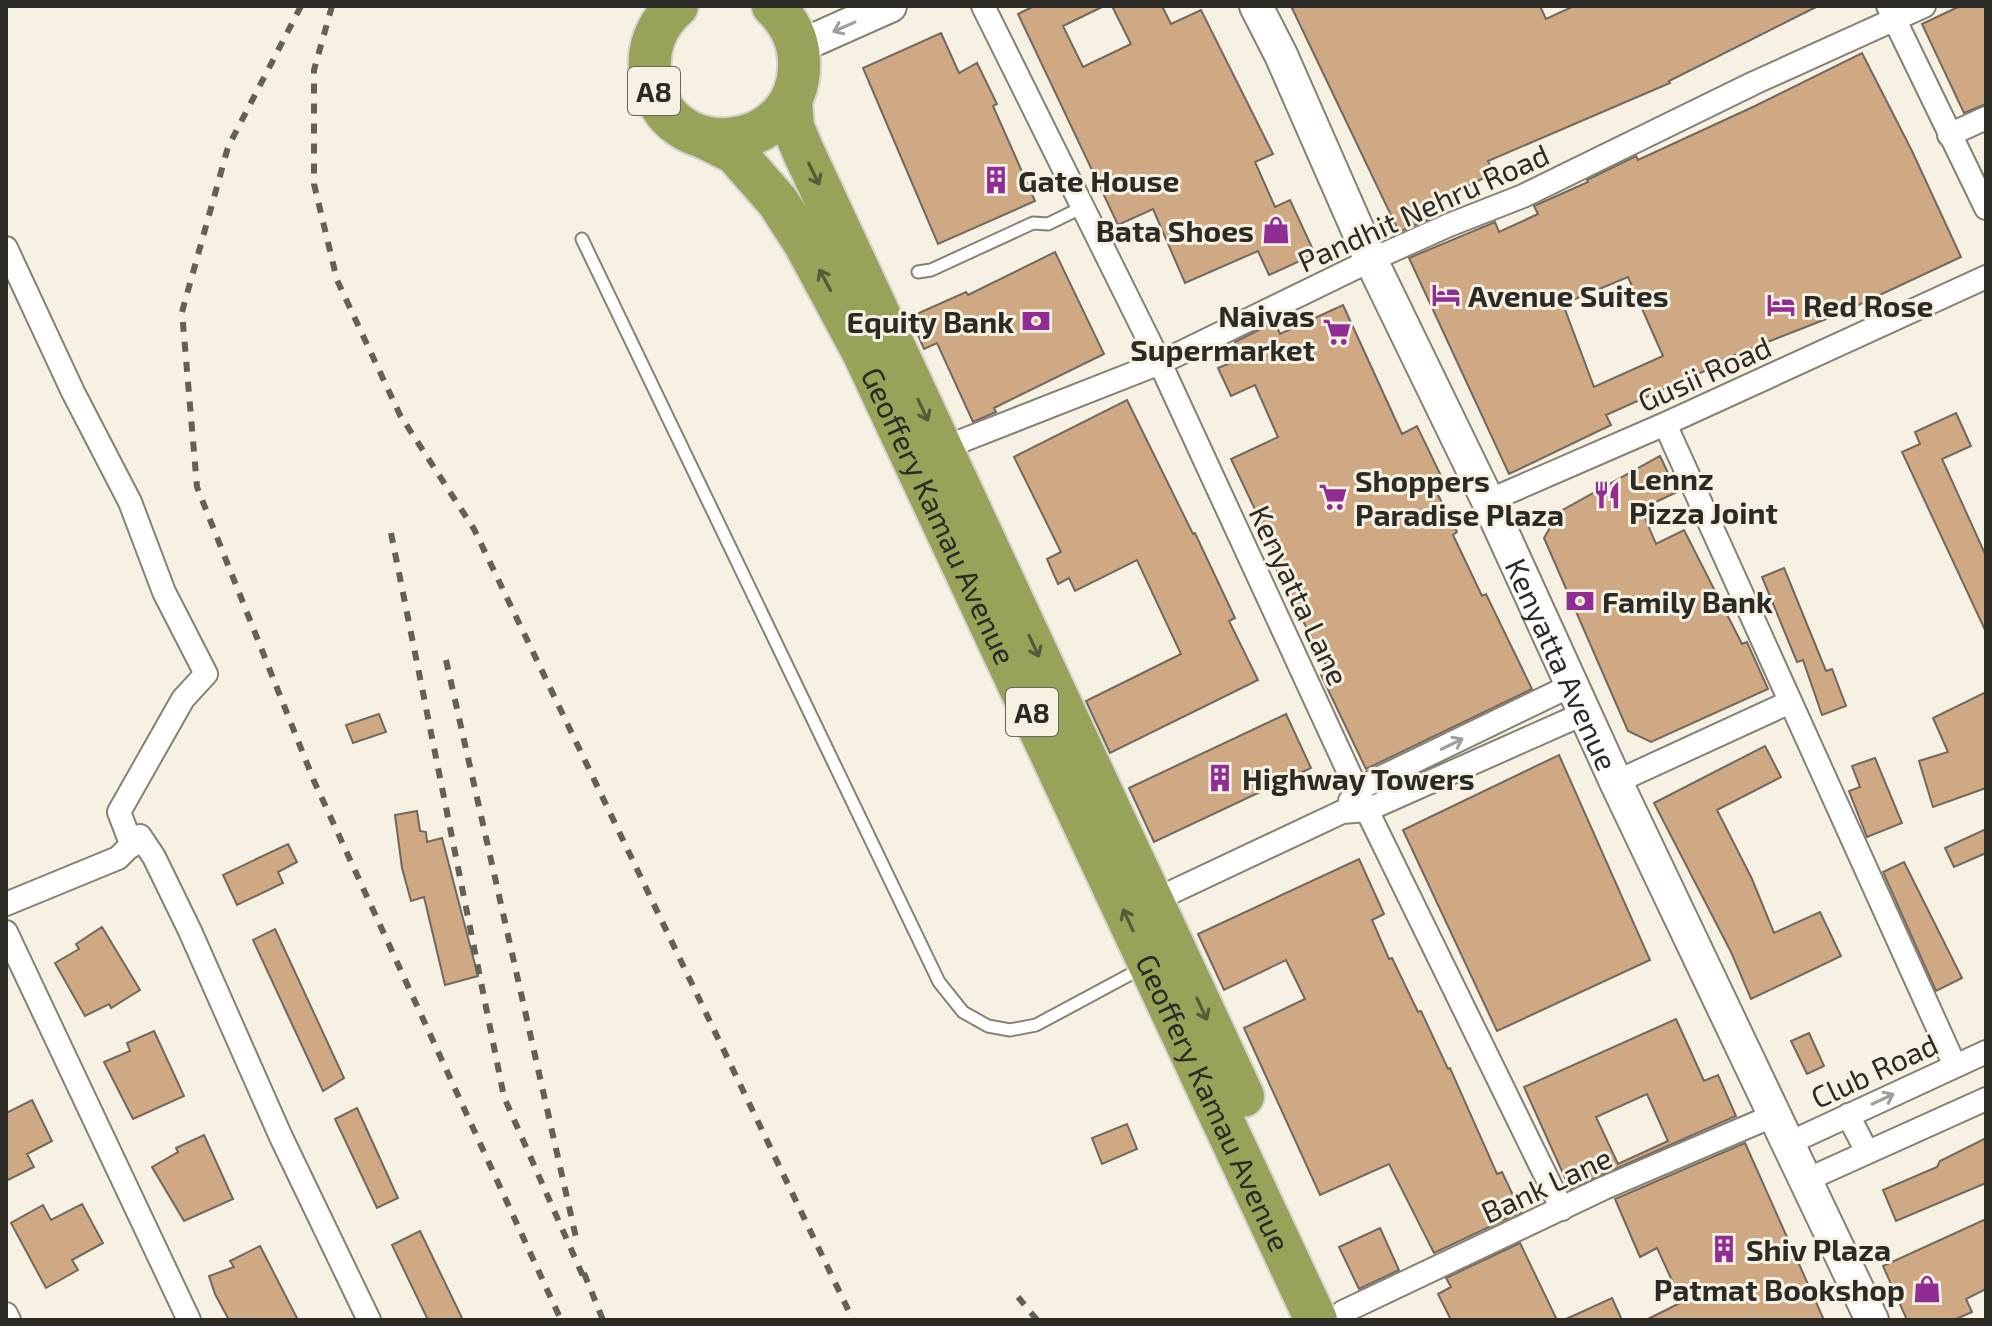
<svg xmlns="http://www.w3.org/2000/svg" width="1992" height="1326" viewBox="0 0 1992 1326" font-family="'Exo 2',sans-serif">
<rect width="100%" height="100%" fill="#f6f1e2"/>
<path fill="#cfa983" stroke="#72685d" stroke-width="2" fill-rule="evenodd" d="M1034,6H1104L1063,26L1083,67L1131,44L1112,6H1162L1171,24L1201,10L1273,154L1255,162L1275,207L1290,200L1315,254L1269,275L1258,251L1185,283L1153,209L1118,225L1018,14Z
M1291,6H1540L1546,19L1574,6H1818L1669,81L1670,83L1488,161L1494,173L1423,208L1429,219L1399,232Z
M1960,6H1986V104L1964,113L1922,24Z
M941,33L959,73L977,63L997,104L993,106L1035,201L938,244L863,68Z
M1862,53L1912,151L1961,257L1839,314L1724,359L1725,362L1606,415L1611,425L1509,474L1409,258L1495,222L1499,232L1538,214L1534,206L1588,182L1587,180L1636,156L1638,160L1755,106ZM1628,277L1663,356L1594,387L1563,304Z
M1055,252L1104,354L994,408L996,412L973,422L937,343L924,349L910,317L966,292L968,295Z
M1343,305L1402,434L1417,426L1443,480L1433,485L1457,532L1453,535L1482,596L1486,594L1532,689L1366,769L1321,675L1329,671L1275,567L1281,564L1231,459L1278,437L1255,385L1231,396L1218,368L1242,358L1235,342L1275,322L1280,334Z
M1127,400L1193,534L1195,533L1235,618L1229,621L1258,680L1110,753L1086,701L1181,654L1137,560L1075,591L1069,578L1058,584L1047,559L1061,552L1014,457Z
M1956,413L1971,446L1942,459L1986,556V632L1902,452L1920,444L1915,432Z
M1660,456L1677,492L1641,509L1656,544L1684,530L1742,644L1747,642L1768,689L1651,742L1628,731L1544,538L1559,512Z
M1784,568L1826,671L1832,669L1846,706L1822,715L1803,660L1797,662L1762,577Z
M1986,692V788L1933,807L1919,761L1948,752L1933,718Z
M379,714L386,732L353,743L346,725Z
M1286,714L1311,768L1154,842L1129,788Z
M1765,746L1781,777L1717,810L1752,879L1774,933L1820,912L1841,956L1751,999L1731,952L1654,803Z
M1559,755L1650,960L1497,1031L1403,830Z
M1875,758L1902,823L1867,837L1849,791L1860,787L1852,766Z
M417,811L420,831L426,832L427,842L442,838L478,976L445,985L424,897L411,901L402,868L395,815Z
M1986,829V853L1954,867L1945,848Z
M288,844L297,862L278,872L283,883L237,905L223,875Z
M1359,859L1384,914L1372,920L1389,959L1392,958L1418,1012L1421,1011L1448,1069L1450,1068L1497,1174L1502,1172L1521,1212L1434,1253L1389,1164L1320,1195L1244,1028L1305,999L1286,960L1224,990L1198,934Z
M1904,862L1962,978L1936,991L1883,872Z
M102,927L140,990L111,1008L109,1004L85,1016L55,963L79,949L76,944Z
M275,929L344,1078L323,1091L253,940Z
M1676,1019L1704,1081L1718,1075L1736,1116L1570,1189L1524,1087ZM1647,1094L1668,1141L1618,1164L1596,1117Z
M154,1031L184,1096L133,1119L104,1062L130,1051L127,1043Z
M1809,1033L1824,1066L1807,1074L1791,1041Z
M32,1100L52,1141L27,1154L34,1167L6,1181V1113Z
M357,1108L398,1198L377,1208L335,1119Z
M1127,1124L1137,1149L1102,1164L1092,1138Z
M204,1135L233,1199L184,1221L152,1167L178,1152L176,1148Z
M1986,1138V1183L1896,1221L1883,1190L1937,1167L1940,1161Z
M1745,1143L1824,1320H1646L1682,1302L1657,1248L1640,1257L1615,1199Z
M82,1204L103,1243L72,1260L78,1270L46,1288L11,1223L43,1205L51,1220Z
M1986,1219V1289L1966,1299L1972,1312L1954,1320H1907L1883,1266Z
M1380,1228L1399,1270L1359,1289L1339,1247Z
M420,1231L463,1320H428L392,1245Z
M1520,1243L1557,1320H1451L1438,1294L1451,1287L1446,1278Z
M260,1246L298,1320H229L215,1294L209,1276L234,1267L230,1261Z
M1612,1298L1622,1320H1564Z"/>
<g fill="none" stroke-linecap="round" stroke-linejoin="round">
<defs>
<path id="lane" d="M582,239L939,982L963,1012L988,1026L1010,1030L1036,1025L1144,967
M918,272L931,270L1033,223L1048,224L1083,207"/>
<path id="street" d="M983,6L1160,363L1357,790L1562,1209
M1888,6L1986,208
M1949,135L1986,118
M6,248L73,392L130,502L164,592L206,674L183,699L119,812L132,846
M1665,424L1955,1066
M941,449L1160,363L1371,260L1449,225L1523,196L1754,83L1924,6
M1488,501L1665,424L1986,277
M1616,782L1790,702
M1350,801L1357,790L1382,777L1572,685
M1153,901L1342,812L1367,810L1585,713
M6,904L118,858L140,836L154,857L190,931L281,1137L369,1320
M6,932L189,1320
M1848,1115L1867,1152
M1787,1144L1986,1052
M1804,1181L1986,1099
M1343,1312L1604,1188L1775,1115
M6,1314L9,1320"/>
<g id="secondary">
<path id="s1" d="M1256,6L1281,55L1371,260L1488,501L1616,782L1872,1320"/>
<path d="M798,47L890,6"/>
</g>
<g id="highway">
<path d="M677,6C656,24 646,50 651,77C665,169 803,155 799,60C798,38 789,21 773,6"/>
<path d="M791,101L793,127L803,151L1243,1096"/>
<path id="s2" d="M703,137L735,153L778,202L805,244L863,352L1316,1320"/>
</g>
</defs>
<use href="#lane" stroke="#868174" stroke-width="15"/>
<use href="#street" stroke="#868174" stroke-width="26"/>
<use href="#secondary" stroke="#868174" stroke-width="36"/>
<use href="#highway" stroke="#d5d4d3" stroke-width="46"/>
<use href="#lane" stroke="#fff" stroke-width="11"/>
<use href="#street" stroke="#fff" stroke-width="22"/>
<use href="#secondary" stroke="#fff" stroke-width="32"/>
<use href="#highway" stroke="#96a359" stroke-width="42"/>
<path stroke="#636058" stroke-width="6" stroke-dasharray="10 10" stroke-linecap="butt" d="M301,6L228,147L182,312L197,487L314,781L561,1320
M332,6L314,70V184L337,280L400,415L474,529L853,1320
M391,533L504,1097L586,1283
M446,660L577,1242
M584,1273L603,1320
M1018,1297L1037,1320"/>
</g>
<defs><path id="oneway-shaft" d="M-6 0H5M1.5-3L5.5 0L1.5 3" fill="none" stroke-width="1.6" stroke-linecap="round" stroke-linejoin="round" transform="scale(2)"/></defs>
<g stroke="#a09f9c">
<use href="#oneway-shaft" transform="translate(844 27) rotate(156)"/>
<use href="#oneway-shaft" transform="translate(1452 744) rotate(-26)"/>
<use href="#oneway-shaft" transform="translate(1883 1099) rotate(-25)"/>
</g>
<g stroke="#565a39">
<use href="#oneway-shaft" transform="translate(814 174) rotate(64)"/>
<use href="#oneway-shaft" transform="translate(825 280) rotate(-118)"/>
<use href="#oneway-shaft" transform="translate(923 410) rotate(65)"/>
<use href="#oneway-shaft" transform="translate(1034 646) rotate(65)"/>
<use href="#oneway-shaft" transform="translate(1128 920) rotate(-115)"/>
<use href="#oneway-shaft" transform="translate(1202 1009) rotate(65)"/>
</g>
<defs>
<symbol id="building-bare" viewBox="-9 -9 18 18"><path d="M-4-6H4V6H1V3H-1V6H-4ZM-2.5-4.3h1.7v1.8h-1.7ZM.8-4.3h1.7v1.8H.8ZM-2.5-1h1.7V.8h-1.7ZM.8-1h1.7V.8H.8Z" fill="#902c93" stroke="#f6f1e2" stroke-width="2.5" paint-order="stroke"/></symbol>
<symbol id="shop-bare" viewBox="-9 -9 18 18"><path d="M-5-2.5h2.3a2.7 3.5 0 0 1 5.4 0H5L5.5 6h-11ZM-1.5-2.5h3a1.5 2.3 0 0 0-3 0Z" fill="#902c93" stroke="#f6f1e2" stroke-width="2.5" paint-order="stroke"/></symbol>
<symbol id="hotel-bare" viewBox="-9 -9 18 18"><path d="M-6-4.5h1.5V1H6V5H4.5V3h-9V5H-6ZM-4 0a1.8 1.8 0 1 1 3.6 0ZM.5 0V-2.5h3Q6-2.5 6 0Z" fill="#902c93" stroke="#f6f1e2" stroke-width="2.5" paint-order="stroke"/></symbol>
<symbol id="bank-bare" viewBox="-9 -9 18 18"><path d="M-6-4H6V4H-6ZM0-2.3a2.3 2.3 0 1 0 0 4.6a2.3 2.3 0 1 0 0-4.6Z" fill="#902c93" stroke="#f6f1e2" stroke-width="2.5" paint-order="stroke"/></symbol>
<symbol id="supermarket-bare" viewBox="-9 -9 18 18"><path d="M-6-5.5h2.5l.6 2H6L4.5 2H-2.5L-4.4-4H-6ZM-1.5 3.2a1.3 1.3 0 1 0 .1 0ZM3 3.2a1.3 1.3 0 1 0 .1 0Z" fill="#902c93" stroke="#f6f1e2" stroke-width="2.5" paint-order="stroke"/></symbol>
<symbol id="restaurant-bare" viewBox="-9 -9 18 18"><path d="M-5-6h1v4h1v-4h1v4h1v-4h1v5L-1.5 .5V6h-2V.5L-5-1ZM5-6V6H3V1.5H1.5Q1.5-4 5-6Z" fill="#902c93" stroke="#f6f1e2" stroke-width="2.5" paint-order="stroke"/></symbol>
</defs>
<g fill-rule="evenodd">
<use href="#building-bare" x="976" y="160" width="40" height="40"/>
<use href="#shop-bare" x="1256" y="210" width="40" height="40"/>
<use href="#hotel-bare" x="1426" y="275" width="40" height="40"/>
<use href="#hotel-bare" x="1761" y="285" width="40" height="40"/>
<use href="#bank-bare" x="1016" y="301" width="40" height="40"/>
<use href="#supermarket-bare" x="1317" y="312" width="40" height="40"/>
<use href="#restaurant-bare" x="1587" y="475" width="40" height="40"/>
<use href="#supermarket-bare" x="1313" y="477" width="40" height="40"/>
<use href="#bank-bare" x="1560" y="581" width="40" height="40"/>
<use href="#building-bare" x="1200" y="758" width="40" height="40"/>
<use href="#building-bare" x="1704" y="1229" width="40" height="40"/>
<use href="#shop-bare" x="1907" y="1269" width="40" height="40"/>
</g>
<g text-anchor="middle" dominant-baseline="central" stroke-width="6" stroke-linejoin="round" paint-order="stroke">
<g fill="#f6f1e2" stroke="#69665d" stroke-width="2">
<rect x="628" y="67" width="52" height="48" rx="6"/>
<rect x="1006" y="688" width="52" height="48" rx="6"/>
</g>
<g font-size="28" font-weight="bold" fill="#2c2a24">
<text x="654" y="91">A8</text>
<text x="1032" y="712">A8</text>
</g>
<g font-size="30" font-weight="bold" fill="#2c2a24" stroke="#f6f1e2" text-anchor="start">
<text x="1018" y="180">Gate House</text>
<text x="1254" y="230" text-anchor="end">Bata Shoes</text>
<text x="1468" y="295">Avenue Suites</text>
<text x="1803" y="305">Red Rose</text>
<text x="1315" y="315" text-anchor="end">Naivas<tspan x="1315" dy="34">Supermarket</tspan></text>
<text x="1014" y="321" text-anchor="end">Equity Bank</text>
<text x="1629" y="478">Lennz<tspan x="1629" dy="34">Pizza Joint</tspan></text>
<text x="1355" y="480">Shoppers<tspan x="1355" dy="34">Paradise Plaza</tspan></text>
<text x="1602" y="601">Family Bank</text>
<text x="1242" y="778">Highway Towers</text>
<text x="1746" y="1249">Shiv Plaza</text>
<text x="1905" y="1289" text-anchor="end">Patmat Bookshop</text>
</g>
<g font-size="30" fill="#2c2a24" stroke="#f6f1e2">
<text transform="translate(1423 207) rotate(-24)">Pandhit Nehru Road</text>
<text transform="translate(1704 373) rotate(-24)">Gusii Road</text>
<text stroke="none"><textPath href="#s2" startOffset="454">Geoffery Kamau Avenue</textPath></text>
<text transform="translate(1300 595) rotate(65)">Kenyatta Lane</text>
<text stroke="none"><textPath href="#s1" startOffset="726">Kenyatta Avenue</textPath></text>
<text transform="translate(1874 1070) rotate(-25)">Club Road</text>
<text stroke="none"><textPath href="#s2" startOffset="1102">Geoffery Kamau Avenue</textPath></text>
<text transform="translate(1546 1184) rotate(-25)">Bank Lane</text>
</g>
</g>
<rect width="1992" height="1326" fill="none" stroke="#2c2a24" stroke-width="16"/>
</svg>
